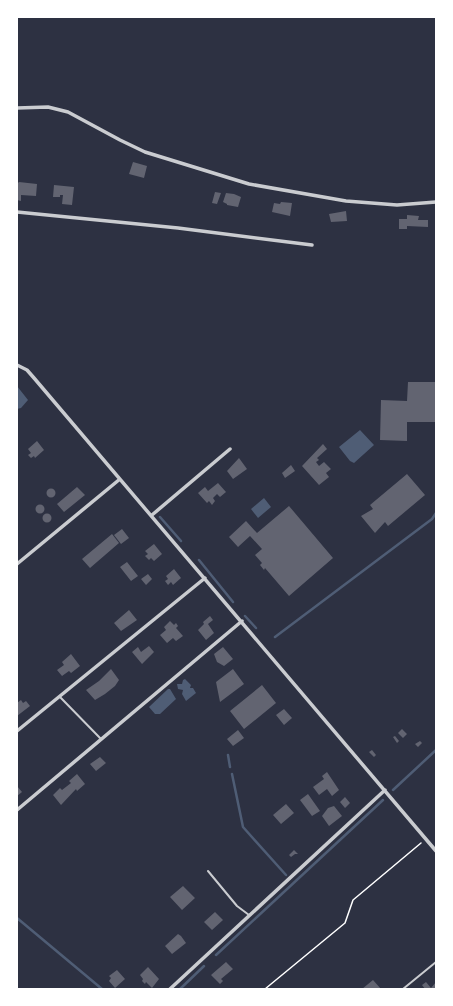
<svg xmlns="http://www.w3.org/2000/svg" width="453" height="1006" viewBox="0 0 453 1006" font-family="Georgia,serif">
<rect width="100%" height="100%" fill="#2d3142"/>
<path fill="#4f5d75" d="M17,386L28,400L21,408L17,409Z
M360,430L374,445L354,463L350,461L339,447Z
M264,498L271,507L258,518L251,509Z
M185,679L191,685L190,688H193L196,693L186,701L182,694L183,690L178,689L177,684H182L183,680Z
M168,689H170L176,699L160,714H155L149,707Z"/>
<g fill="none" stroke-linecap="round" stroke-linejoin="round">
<path stroke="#4f5d75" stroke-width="2.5" d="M160,517L181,541
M199,560L233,602
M245,616L256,628
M275,637L432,519L436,513
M228,755L230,767
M232,774L243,827L286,875
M393,790L436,750
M17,918L102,989
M216,955L383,800
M180,989L204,966"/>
</g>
<path fill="#626471" d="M133,162L147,166L144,178L129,174Z
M19,182L37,184L36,196L21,195V201L17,200V184Z
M54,185L74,187L72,205L62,204L63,195H60V197H53Z
M215,192L221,193L217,204L212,203Z
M226,193L234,194L241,197L238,207L227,205V204L223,202Z
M281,202L292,203L290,216L272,212L274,203L280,204Z
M346,211L347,221L331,222L329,214Z
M407,215L419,216L418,220H428V227L407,226V229H399V219H407Z
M408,382H436V422H407V441L380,440L381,400L407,401Z
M37,441L44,450L35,458L34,456L31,458L28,455L31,453L28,449Z
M323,444L327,449L317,458L319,460L316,462L319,466L324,462L331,469L326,473L329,477L319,485L302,466Z
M239,458L247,469L233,479L227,471Z
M291,465L295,471L285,478L282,473Z
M407,474L425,495L388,526L385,522L375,533L361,516L373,509L370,505Z
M218,483L226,492L220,497L217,494L213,498L215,501L212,505L209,501L207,503L198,493L205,487L208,491Z
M77,487L85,495L64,512L57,504Z
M46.5 493a4.5 4.5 0 1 1 9 0a4.5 4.5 0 1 1-9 0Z
M35.5 509a4.5 4.5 0 1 1 9 0a4.5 4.5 0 1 1-9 0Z
M289,506L333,558L289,596L265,568L264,570L260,565L262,563L255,555L262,549L250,536L238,547L229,537L246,521L257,533Z
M42.5 518a4.5 4.5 0 1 1 9 0a4.5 4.5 0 1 1-9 0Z
M122,529L129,538L121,544L114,535Z
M112,534L119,543L90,568L82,559Z
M154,544L162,554L154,561L151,558L149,560L145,556L148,554L145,551Z
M127,562L138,576L131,581L120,567Z
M174,569L181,578L173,585L171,582L168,585L165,581L168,579L166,576Z
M148,574L152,579L146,585L141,579Z
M129,610L137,620L121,631L114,623Z
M210,616L213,620L208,624L214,633L206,640L198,630L204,624L203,622Z
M170,621L174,625L176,623L178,626L176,628L183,636L176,641L173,638L167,643L160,635L166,630L164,627Z
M149,646L154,652L142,664L132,652L138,647L141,652Z
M223,647L233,659L224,666L217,662L214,654Z
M71,654L80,666L71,673L69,671L62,676L57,670L64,665L62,662Z
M111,669L119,680L115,686L105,694L95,700L86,690L99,681Z
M233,669L244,684L220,702L216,682Z
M262,685L276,703L244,729L230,711Z
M21,700L23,703L26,701L30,706L17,716V703Z
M284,709L292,718L284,725L276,715Z
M402,729L407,734L403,738L398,733Z
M238,730L244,738L233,746L227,739Z
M395,736L399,741L397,743L393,737Z
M420,741L422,743L418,747L415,744Z
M372,750L376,755L374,757L369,752Z
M100,757L106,763L96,771L90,764Z
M327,772L339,790L332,796L327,789L319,795L313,787L324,779L322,776Z
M77,774L85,784L77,791L76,789L61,805L53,795L60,788L62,790L71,783L69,781Z
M17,786L22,792L17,796Z
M308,794L320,811L312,816L300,800Z
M345,797L350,803L345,808L340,802Z
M286,804L294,813L281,824L273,815Z
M334,806L342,816L329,826L322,816L328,808Z
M294,850L298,854H295L291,857L289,855Z
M183,886L195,898L182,910L170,897Z
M215,912L223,920L212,930L204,922Z
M178,934L181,936L186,943L172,954L165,946Z
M226,962L233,969L221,979L223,981L220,984L211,975Z
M148,967L159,979L152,988L146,982L145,984L142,981L143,979L140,975Z
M117,970L125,979L115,988L109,981L111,978L109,976Z
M373,980L381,989H362Z
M426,982L431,988L436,982V989H425L422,985Z"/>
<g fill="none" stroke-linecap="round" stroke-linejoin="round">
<path stroke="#fff" stroke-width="1.5" d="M265,989L345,923L353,900L421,843"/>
<path stroke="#caccd0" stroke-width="2" d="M60,697L101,739
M208,871L237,906L249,915
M403,989L436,962"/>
<path stroke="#caccd0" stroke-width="3.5" d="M17,108L48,107L68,112L120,140L145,152L249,184L346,201L397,205L436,202
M17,212L178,228L312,245
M17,365L27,370L34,378L436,851
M152,515L230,449
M17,564L120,479
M17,731L205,578
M17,810L242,621
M170,989L385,790"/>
</g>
<rect width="453" height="1006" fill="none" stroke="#ffffff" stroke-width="36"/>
</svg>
